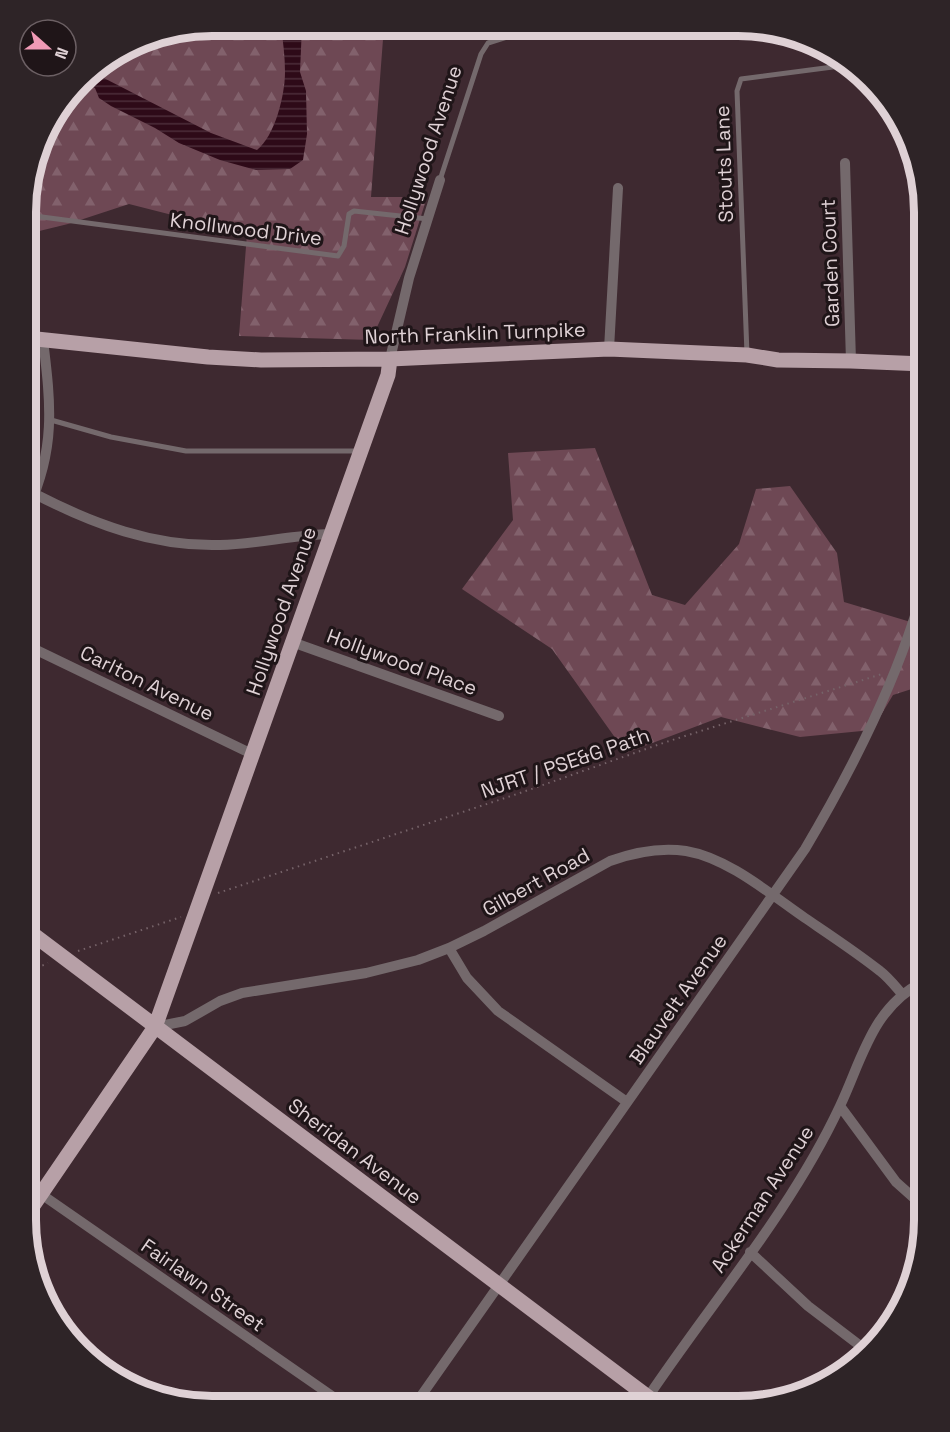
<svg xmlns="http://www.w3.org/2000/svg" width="950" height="1432" viewBox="0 0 950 1432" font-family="'Space Grotesk',sans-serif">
<defs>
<pattern id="forest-firs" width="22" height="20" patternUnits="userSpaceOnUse" patternTransform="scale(1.5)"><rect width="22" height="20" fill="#6e4854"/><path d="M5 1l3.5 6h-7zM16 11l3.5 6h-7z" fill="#82616c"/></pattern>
<pattern id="water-rules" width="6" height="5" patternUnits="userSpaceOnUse" patternTransform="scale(1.5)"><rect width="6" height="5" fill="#2e0a18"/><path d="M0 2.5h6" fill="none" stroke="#4c2d39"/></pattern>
</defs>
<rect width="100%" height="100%" fill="#3e2930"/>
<path fill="url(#forest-firs)" d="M212,26H384L371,197H427L405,267L371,340L239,336L247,234L129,204L68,224L27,234V187L50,119L89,71L151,35Z
M595,448L652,595L685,605L739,544L756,489L790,486L837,553L844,602L924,626V685L893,695L872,730L800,737L721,717L626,753L552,649L462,589L513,520L508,453Z"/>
<path fill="url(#water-rules)" d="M281,26H302L300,72L306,91L307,134L303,160L290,169L256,170L220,160L179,143L155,128L111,106L99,98L95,88L87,84L76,88L89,72L98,75L211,133L257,150C275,136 285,95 285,72C285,57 283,41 281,26Z"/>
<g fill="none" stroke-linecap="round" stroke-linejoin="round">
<path stroke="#766369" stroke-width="2" stroke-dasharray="1.5 4.5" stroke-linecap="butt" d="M910,665L924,660
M218,893L520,793L666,742L882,674
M78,951L181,917
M26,973L48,963"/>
<path stroke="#74696c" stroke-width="5" d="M440,180L481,54L488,43L542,26
M27,215L338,256L344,246L349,214L354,211L428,219
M747,354L737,91L741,79L848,65
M51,420L111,437L186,451H359"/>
<path stroke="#74696c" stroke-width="10" d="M845,163L851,361
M609,349L618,188
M390,359L409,278L440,180
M35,494C93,524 154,547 220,545C257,544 293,535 330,534
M27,511C56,450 51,405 43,340
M292,642L499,716
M26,645L252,754
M449,948L467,978L498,1011L627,1102
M155,1027L185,1021L220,1001L242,993L366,973L418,960L449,948L484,931L610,861C635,852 659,847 686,851C728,858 770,894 805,918C830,935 856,952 880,971C888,977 895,986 902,994
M840,1106L896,1182L924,1207
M41,1194L345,1405
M750,1252L808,1306L867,1351
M414,1406L805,849C854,766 898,679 924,586
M642,1406C708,1306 789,1215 840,1106C863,1057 872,1008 924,981"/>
<path stroke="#b7a0a7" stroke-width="15" d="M27,338L208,357L261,360L390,359L609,349L747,355L778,360L851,361L924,364
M26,929L660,1406
M26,1216L155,1027L388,375L390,359"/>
</g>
<g text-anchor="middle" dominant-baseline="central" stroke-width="6" stroke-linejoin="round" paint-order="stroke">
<g font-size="20" fill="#dfd1d5" stroke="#1f1518">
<text transform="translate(428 150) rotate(-72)">Hollywood Avenue</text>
<text transform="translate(724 164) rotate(-92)">Stouts Lane</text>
<text transform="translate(246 229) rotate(7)">Knollwood Drive</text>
<text transform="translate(830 263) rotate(-92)">Garden Court</text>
<text transform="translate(475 333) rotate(-2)">North Franklin Turnpike</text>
<text transform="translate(281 611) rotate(-71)">Hollywood Avenue</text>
<text transform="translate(402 662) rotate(20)">Hollywood Place</text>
<text transform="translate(147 683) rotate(26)">Carlton Avenue</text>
<text transform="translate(565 763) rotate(-19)">NJRT / PSE&amp;G Path</text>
<text transform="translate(536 882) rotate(-29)">Gilbert Road</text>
<text transform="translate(678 999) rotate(-55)">Blauvelt Avenue</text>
<text transform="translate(355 1151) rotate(37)">Sheridan Avenue</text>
<text transform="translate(762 1199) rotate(-57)">Ackerman Avenue</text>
<text transform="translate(203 1285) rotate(35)">Fairlawn Street</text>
</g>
</g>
<path d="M0 0H950V1432H0ZM212 36H738A176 176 0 0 1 914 212V1220A176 176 0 0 1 738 1396H212A176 176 0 0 1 36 1220V212A176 176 0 0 1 212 36Z" fill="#2e2427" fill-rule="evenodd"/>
<path fill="none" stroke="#dfd1d5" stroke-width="8" d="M212 36H738A176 176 0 0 1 914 212V1220A176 176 0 0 1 738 1396H212A176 176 0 0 1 36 1220V212A176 176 0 0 1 212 36Z"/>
<g transform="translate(48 48) rotate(111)"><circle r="28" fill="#1f1518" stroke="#6c6064" stroke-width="1.5"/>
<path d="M0-4.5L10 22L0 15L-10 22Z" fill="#f09ab6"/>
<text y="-9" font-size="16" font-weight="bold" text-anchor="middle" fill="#dfd1d5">N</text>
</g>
</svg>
